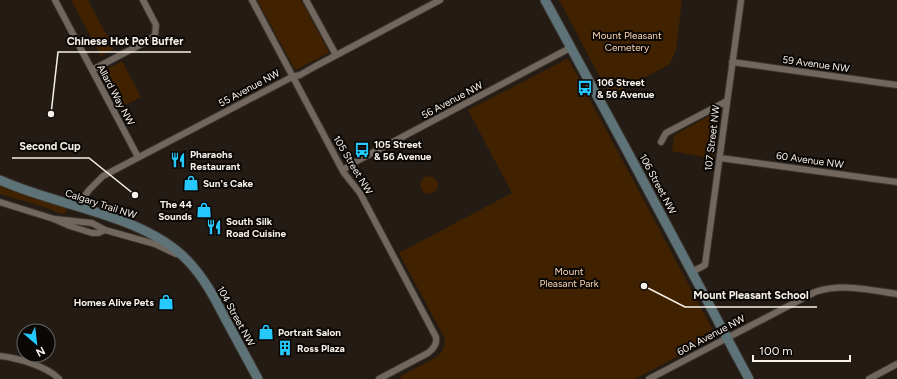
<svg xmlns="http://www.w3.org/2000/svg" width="897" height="379" viewBox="0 0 897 379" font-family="Figtree,sans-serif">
<rect width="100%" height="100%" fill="#241c14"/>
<path fill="#402200" d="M71,0H88L114,49L101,56Z
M257,0H301L328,50V53L296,70L294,68Z
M559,0H682L676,50L670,64L610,96Z
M567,59L569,60L716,336L635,379H401V376L438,356C443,351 445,346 445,339L399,253L512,193L468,110Z
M122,61L141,97L122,107L105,74V70Z
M714,113H717L718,115L713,159L672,151L674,136L676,134Z
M420 185a9 9 0 1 1 18 0a9 9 0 1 1-18 0Z
M0,182L67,207L66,213L62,214L41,206L0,194Z"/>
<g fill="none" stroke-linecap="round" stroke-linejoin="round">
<defs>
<path id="street" d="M55,0L138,157
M252,0L344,173L360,193L436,337C437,344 434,348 428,353L379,379
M306,0L336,55
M732,62L897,85
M92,70L149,40L155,35L156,25L143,0
M661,142L666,133L727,101
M720,158L897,182
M343,170L355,162L570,48
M0,202L54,219L70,226L92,233H98L105,230
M77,207L89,190L103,176L292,77L300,75L314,67L440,0
M54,219L92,223L105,230L155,244L176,254
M692,272L705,265L741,0
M0,356C17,358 47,366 59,379
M649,379L815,292C842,283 870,290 897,294
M869,379L897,364"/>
<path id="secondary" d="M545,0L625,147L749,379
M0,180C59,207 143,214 188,261C205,279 215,299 226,320C237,340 247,359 258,379"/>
</defs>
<use href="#street" stroke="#3c3631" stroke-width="8"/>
<use href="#secondary" stroke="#3c3631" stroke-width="11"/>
<use href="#street" stroke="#71675e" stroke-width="6"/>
<use href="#secondary" stroke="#5e7377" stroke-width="9"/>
</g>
<defs>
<symbol id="bus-bare" viewBox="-9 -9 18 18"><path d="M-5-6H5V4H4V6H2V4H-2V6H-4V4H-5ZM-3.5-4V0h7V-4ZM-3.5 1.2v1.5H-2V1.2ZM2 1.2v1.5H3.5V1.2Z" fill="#25c9fe" stroke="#0b0705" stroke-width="2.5" paint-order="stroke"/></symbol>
<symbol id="restaurant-bare" viewBox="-9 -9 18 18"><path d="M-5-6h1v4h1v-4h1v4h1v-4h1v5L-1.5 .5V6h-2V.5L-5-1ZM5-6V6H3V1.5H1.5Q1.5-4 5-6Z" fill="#25c9fe" stroke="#0b0705" stroke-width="2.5" paint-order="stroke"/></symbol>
<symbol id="shop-bare" viewBox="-9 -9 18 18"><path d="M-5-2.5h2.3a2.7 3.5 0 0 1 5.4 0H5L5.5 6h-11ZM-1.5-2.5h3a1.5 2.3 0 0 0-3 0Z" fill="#25c9fe" stroke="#0b0705" stroke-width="2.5" paint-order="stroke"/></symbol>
<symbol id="building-bare" viewBox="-9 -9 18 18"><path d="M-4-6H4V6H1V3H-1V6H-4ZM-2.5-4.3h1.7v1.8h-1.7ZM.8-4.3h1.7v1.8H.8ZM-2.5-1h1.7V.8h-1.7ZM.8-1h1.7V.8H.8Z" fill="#25c9fe" stroke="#0b0705" stroke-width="2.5" paint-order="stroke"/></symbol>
</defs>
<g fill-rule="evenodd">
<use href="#bus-bare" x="574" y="77" width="22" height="22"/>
<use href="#bus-bare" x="351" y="139" width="22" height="22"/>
<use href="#restaurant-bare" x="167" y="149" width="22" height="22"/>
<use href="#shop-bare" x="180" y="172" width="22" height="22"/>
<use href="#shop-bare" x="193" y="199" width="22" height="22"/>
<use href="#restaurant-bare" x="203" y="216" width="22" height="22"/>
<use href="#shop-bare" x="155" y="291" width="22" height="22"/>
<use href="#shop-bare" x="255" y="321" width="22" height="22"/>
<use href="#building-bare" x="274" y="337" width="22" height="22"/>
</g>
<g text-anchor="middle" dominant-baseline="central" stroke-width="4" stroke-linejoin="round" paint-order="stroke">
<g font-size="10" fill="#fdd7b4" stroke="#0b0705">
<text x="627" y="35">Mount Pleasant<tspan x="627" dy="12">Cemetery</tspan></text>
<text x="569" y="271">Mount<tspan x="569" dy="12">Pleasant Park</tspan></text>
</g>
<g font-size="10" fill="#f7f1eb" stroke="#0b0705">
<text transform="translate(816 64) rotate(8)">59 Avenue NW</text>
<text transform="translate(249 88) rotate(-28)">55 Avenue NW</text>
<text transform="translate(116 95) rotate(62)">Allard Way NW</text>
<text transform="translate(452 100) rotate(-28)">56 Avenue NW</text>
<text transform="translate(712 138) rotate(-83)">107 Street NW</text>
<text transform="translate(810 160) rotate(8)">60 Avenue NW</text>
<text transform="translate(353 165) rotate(59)">105 Street NW</text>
<text transform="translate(658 184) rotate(62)">106 Street NW</text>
<text transform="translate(101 204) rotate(18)">Calgary Trail NW</text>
<text transform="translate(236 316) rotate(61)">104 Street NW</text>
<text transform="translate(711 335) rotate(-28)">60A Avenue NW</text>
</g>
<g font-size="10" font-weight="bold" fill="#f7f1eb" stroke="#0b0705" text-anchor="start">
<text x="597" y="82">106 Street<tspan x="597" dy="12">&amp; 56 Avenue</tspan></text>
<text x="374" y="144">105 Street<tspan x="374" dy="12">&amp; 56 Avenue</tspan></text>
<text x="190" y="154">Pharaohs<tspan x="190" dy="12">Restaurant</tspan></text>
<text x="203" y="183">Sun's Cake</text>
<text x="192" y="204" text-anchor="end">The 44<tspan x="192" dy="12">Sounds</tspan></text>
<text x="226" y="221">South Silk<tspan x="226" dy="12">Road Cuisine</tspan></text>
<text x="154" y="302" text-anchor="end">Homes Alive Pets</text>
<text x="278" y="332">Portrait Salon</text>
<text x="297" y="348">Ross Plaza</text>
</g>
</g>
<path fill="none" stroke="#f7f1eb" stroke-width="1.5" d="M51 114L58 52H191M135 195L89 158H12M644 286L685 307H817"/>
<g fill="#f7f1eb" stroke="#0b0705" stroke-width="1.5">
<circle cx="51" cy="114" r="4"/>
<circle cx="135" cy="195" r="4"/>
<circle cx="644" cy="286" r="4"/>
</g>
<g font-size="11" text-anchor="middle" font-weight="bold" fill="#f7f1eb" stroke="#0b0705" stroke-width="4" stroke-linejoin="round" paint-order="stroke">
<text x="125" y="45">Chinese Hot Pot Buffer</text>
<text x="50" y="150">Second Cup</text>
<text x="751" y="299">Mount Pleasant School</text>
</g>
<g transform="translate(36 343) rotate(152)"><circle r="19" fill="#0b0705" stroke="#696561"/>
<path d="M0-3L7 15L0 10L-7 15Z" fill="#25c9fe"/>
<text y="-6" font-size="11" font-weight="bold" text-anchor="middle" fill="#f7f1eb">N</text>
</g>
<path d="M753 355v6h97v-6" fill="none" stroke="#f7f1eb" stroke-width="2"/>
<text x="759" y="355" font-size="12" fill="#f7f1eb" stroke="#0b0705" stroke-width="3" paint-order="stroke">100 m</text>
</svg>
